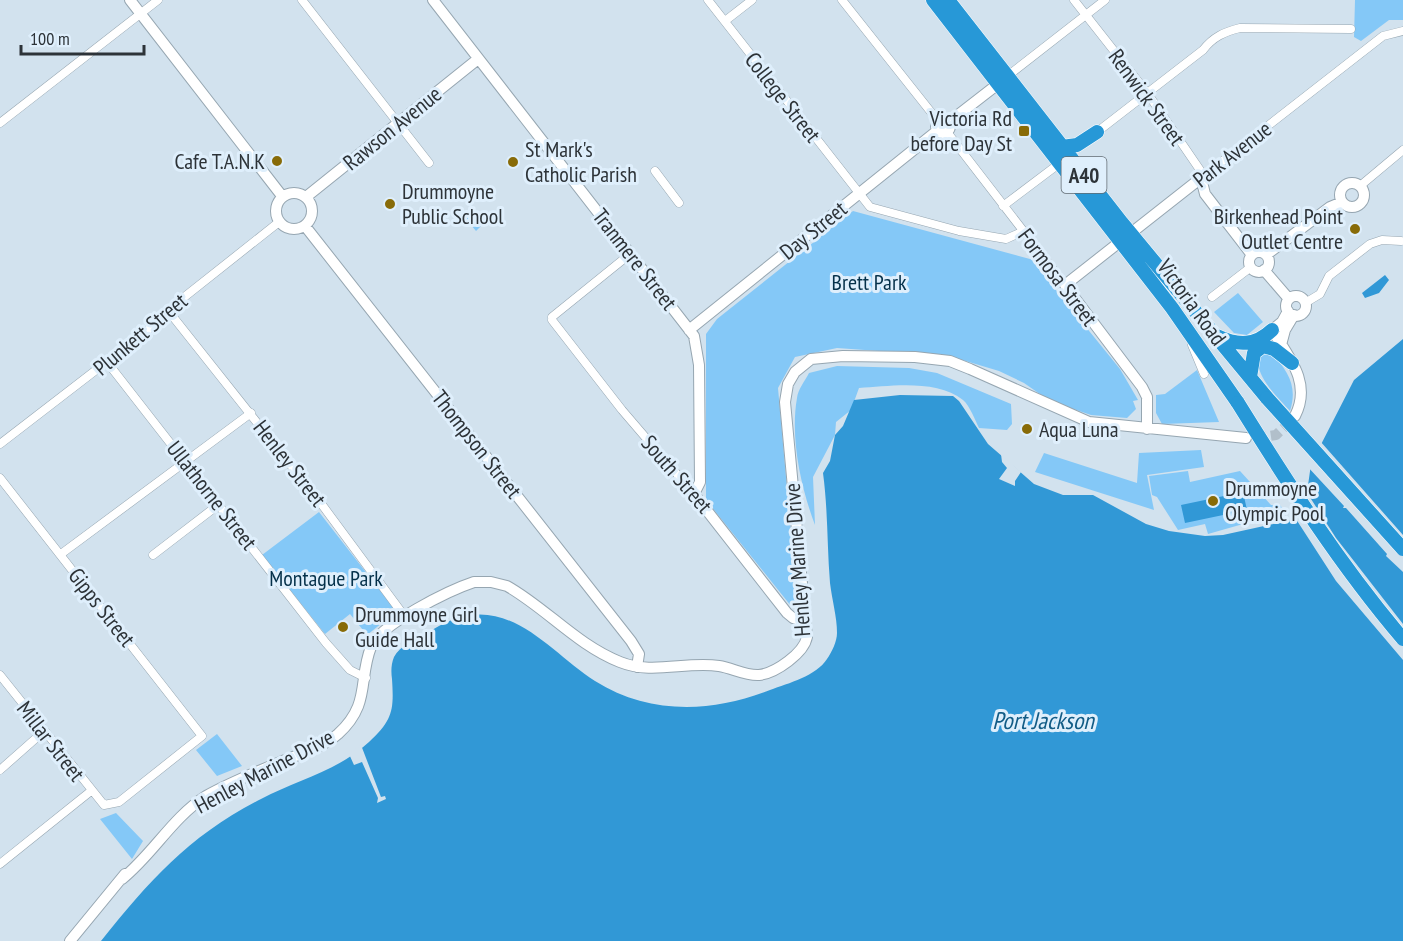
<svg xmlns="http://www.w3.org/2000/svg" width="1403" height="941" viewBox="0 0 1403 941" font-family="'PT Sans Narrow',sans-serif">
<rect width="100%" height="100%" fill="#d2e2ee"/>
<path fill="#84c8f7" d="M1355,0H1403V20H1389L1361,41L1354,37Z
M853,211L1041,262L1038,268L1120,369L1138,400L1133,401L1136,409L1127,418L1091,415L1050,401L1024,383L999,371L949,356L837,348L795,357L778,388L797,599L791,606L706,500V334L717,319Z
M472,212L482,225L476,231L466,219Z
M1238,293L1263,322L1247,335L1234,333L1214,312Z
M1262,353H1272C1288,372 1298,386 1290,411C1279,398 1248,371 1262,353Z
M837,366L909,368L937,373L1011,404L1012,424L1007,430L979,428C975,420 970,406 963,400C937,379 890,386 859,388L851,410L836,422L835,435L813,477L815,525C801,488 790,438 797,398C798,389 805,381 809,373Z
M1197,370L1219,422L1162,424L1156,413V395L1165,394Z
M1201,450L1204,467L1147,475L1154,510L1035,472L1044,453L1137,483L1139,453Z
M1188,471L1190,482L1240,471L1271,505H1280L1285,512L1208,534L1205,524L1178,530L1157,497L1152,495L1149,476Z
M319,512L393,607L392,615L367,635L350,614L325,634L262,555Z
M217,734L242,766L217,776L196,750Z
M116,813L143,841L132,859L100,819Z"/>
<path fill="#3198d6" d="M1385,275L1389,280L1379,293L1365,298L1362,293Z
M1403,339V941H101C150,880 190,835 261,799C297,780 338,771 369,742C393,720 394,710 392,679C391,672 391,664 394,657C400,646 414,640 425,634C437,627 450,619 465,616C518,605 555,656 595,681C649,715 712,713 770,690C789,683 816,676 827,659C832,652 837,641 837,633C837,617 832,600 830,583C827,546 828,510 823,473L830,461L835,435L843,426L854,400L900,395L953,396L959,401L988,444L1034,484L1063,495H1093L1146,524L1169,531L1205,536L1223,535L1296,519L1305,507L1311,464L1354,380Z
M1243,492L1247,510L1185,523L1181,505Z"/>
<path fill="#d2e2ee" d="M1320,441L1403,535V572L1386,556L1387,554L1346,508H1343L1344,506L1307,466Z
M1001,454L1021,472L1015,481V486L999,479L1007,468L1002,462Z
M1304,488L1336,538L1403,624V660L1336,581L1294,516L1302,510Z
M361,745L381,797L385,796L386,799L377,803L378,798L362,762L354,765L349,754Z"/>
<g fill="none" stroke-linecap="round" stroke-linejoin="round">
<path stroke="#b1bfca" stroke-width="10" stroke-dasharray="10 5" stroke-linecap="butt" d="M1256,438L1276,435L1293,419"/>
<defs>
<path id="street" d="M302,0L429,163
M708,0L870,207L959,231L1006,239L1024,231
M842,0L938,121
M1074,0L1148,94L1200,170L1201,178
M725,21L752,0
M1005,78L1105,0
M0,123L158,0
M947,132L1065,285
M1097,132L1203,50C1213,37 1224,32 1240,28L1351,29
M655,171L679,203
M1201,178L1383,36L1403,31
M1360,186L1403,150
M1003,206L1060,163
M1212,297L1251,267
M1305,303L1320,294L1329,276L1370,244L1382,240L1401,241
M170,313L320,502L405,617
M552,317L630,254
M552,320L622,410L694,494
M1192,345L1204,374
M107,362L326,643L350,670L366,678
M0,444L170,313L178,302L279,222
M0,478L202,736L119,802L104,805L0,675
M61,554L251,413
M153,555L218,505
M0,770L43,732
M0,864L91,791"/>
<path id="secondary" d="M130,0L282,196
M433,0L694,336L699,365L700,482L694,494L787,613L793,618L806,622
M936 126a7 7 0 1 1 14 0a7 7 0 1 1-14 0Z
M949,122L998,84
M1340 195a12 12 0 1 1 24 0a12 12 0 1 1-24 0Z
M276 211a18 18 0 1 1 36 0a18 18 0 1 1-36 0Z
M306,197L478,59
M305,226L631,641L639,654L637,667
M1249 262a10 10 0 1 1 20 0a10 10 0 1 1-20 0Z
M1266,255L1330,207L1342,202
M1264,270L1289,299
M1286 306a10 10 0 1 1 20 0a10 10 0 1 1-20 0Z
M1288,311L1282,322L1272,330C1289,357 1312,383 1295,416
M689,330L937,131
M1281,345L1285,330L1294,315
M1147,429V397L1142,387L1065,285L1201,178L1205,194L1252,255
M122,879C153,854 172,818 206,796C231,782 259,771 285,760C303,753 323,747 338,734C371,704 358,680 371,647C380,624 450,590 474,582H491L507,586C546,608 577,645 620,662C652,675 686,661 719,666C732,668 746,676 759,675C776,673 804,653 807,637L785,402L788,384L795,372L811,359L843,356L915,357L950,361L970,369L1089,422L1246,438
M70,941L125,874"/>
<path id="highway" d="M933,0L1172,308L1238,403
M948,0L1122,223L1267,398
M1062,147L1077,145L1097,132
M1217,336C1238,346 1255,346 1272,330
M1250,377L1254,353L1263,346L1274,349L1292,363"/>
</defs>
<use href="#street" stroke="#96a6b1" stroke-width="9"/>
<use href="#secondary" stroke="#96a6b1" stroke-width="12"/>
<use href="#highway" stroke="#fff" stroke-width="15"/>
<use href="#street" stroke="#fff" stroke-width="8"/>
<use href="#secondary" stroke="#fff" stroke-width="10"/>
<use href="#highway" stroke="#2798d7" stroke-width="14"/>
<defs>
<path id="highway-bridge" d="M1267,398L1403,549
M1238,403C1289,485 1340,565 1403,639"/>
</defs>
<use href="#highway-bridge" stroke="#fff" stroke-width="15" stroke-linecap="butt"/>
<use href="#highway-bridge" stroke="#2798d7" stroke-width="14"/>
</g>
<g fill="#886b08" stroke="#dfeffc" stroke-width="2">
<rect x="1018" y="125" width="12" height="12" rx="3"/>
<circle cx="277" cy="161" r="6"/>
<circle cx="513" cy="162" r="6"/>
<circle cx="390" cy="204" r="6"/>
<circle cx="1355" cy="229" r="6"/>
<circle cx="1027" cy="429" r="6"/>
<circle cx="1213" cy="501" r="6"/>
<circle cx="343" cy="627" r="6"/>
</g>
<g text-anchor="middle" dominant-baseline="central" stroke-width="6" stroke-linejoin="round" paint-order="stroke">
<rect fill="#dfeffc" stroke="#626b73" stroke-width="1.5" x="1061.5" y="157" width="45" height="36" rx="4.5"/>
<g font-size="21" font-weight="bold" fill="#2d3338">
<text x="1084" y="175">A40</text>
</g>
<g font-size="22" fill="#2d3338" stroke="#dfeffc">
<text transform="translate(783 97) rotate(52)">College Street</text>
<text transform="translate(1147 97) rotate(54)">Renwick Street</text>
<text transform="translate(392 128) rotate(-39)">Rawson Avenue</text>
<text transform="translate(1232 154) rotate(-38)">Park Avenue</text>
<text transform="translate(813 230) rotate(-39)">Day Street</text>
<text transform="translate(635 259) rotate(52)">Tranmere Street</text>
<text transform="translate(1058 277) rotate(53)">Formosa Street</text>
<text transform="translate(1192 302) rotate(54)">Victoria Road</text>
<text transform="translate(140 334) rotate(-40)">Plunkett Street</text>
<text transform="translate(477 444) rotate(52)">Thompson Street</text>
<text transform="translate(290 463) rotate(52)">Henley Street</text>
<text transform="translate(677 474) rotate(49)">South Street</text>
<text transform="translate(212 495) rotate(52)">Ullathorne Street</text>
<text transform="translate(797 560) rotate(-94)">Henley Marine Drive</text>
<text transform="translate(102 607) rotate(52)">Gipps Street</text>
<text transform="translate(51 741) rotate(52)">Millar Street</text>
<text transform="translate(264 771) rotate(-28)">Henley Marine Drive</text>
</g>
<g font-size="22" fill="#2d3338" stroke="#dfeffc" text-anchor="start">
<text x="1012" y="118" text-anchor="end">Victoria Rd<tspan x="1012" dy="25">before Day St</tspan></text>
<text x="525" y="149">St Mark's<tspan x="525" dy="25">Catholic Parish</tspan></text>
<text x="265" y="161" text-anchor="end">Cafe T.A.N.K</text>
<text x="402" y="191">Drummoyne<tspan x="402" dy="25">Public School</tspan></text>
<text x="1343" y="216" text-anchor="end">Birkenhead Point<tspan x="1343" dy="25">Outlet Centre</tspan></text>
<text x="1039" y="429">Aqua Luna</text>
<text x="1225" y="488">Drummoyne<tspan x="1225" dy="25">Olympic Pool</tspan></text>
<text x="355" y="614">Drummoyne Girl<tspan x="355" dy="25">Guide Hall</tspan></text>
</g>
<g font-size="22" fill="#05314a" stroke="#dfeffc">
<text x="869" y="282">Brett Park</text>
<text x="326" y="578">Montague Park</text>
</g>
<g font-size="24" font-style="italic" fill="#125c86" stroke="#dfeffc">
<text x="1043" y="720">Port Jackson</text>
</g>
</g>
<path d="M21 45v9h123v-9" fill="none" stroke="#2d3338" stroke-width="3"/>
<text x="30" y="45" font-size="18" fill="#2d3338" stroke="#dfeffc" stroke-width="4.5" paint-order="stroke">100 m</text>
</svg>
